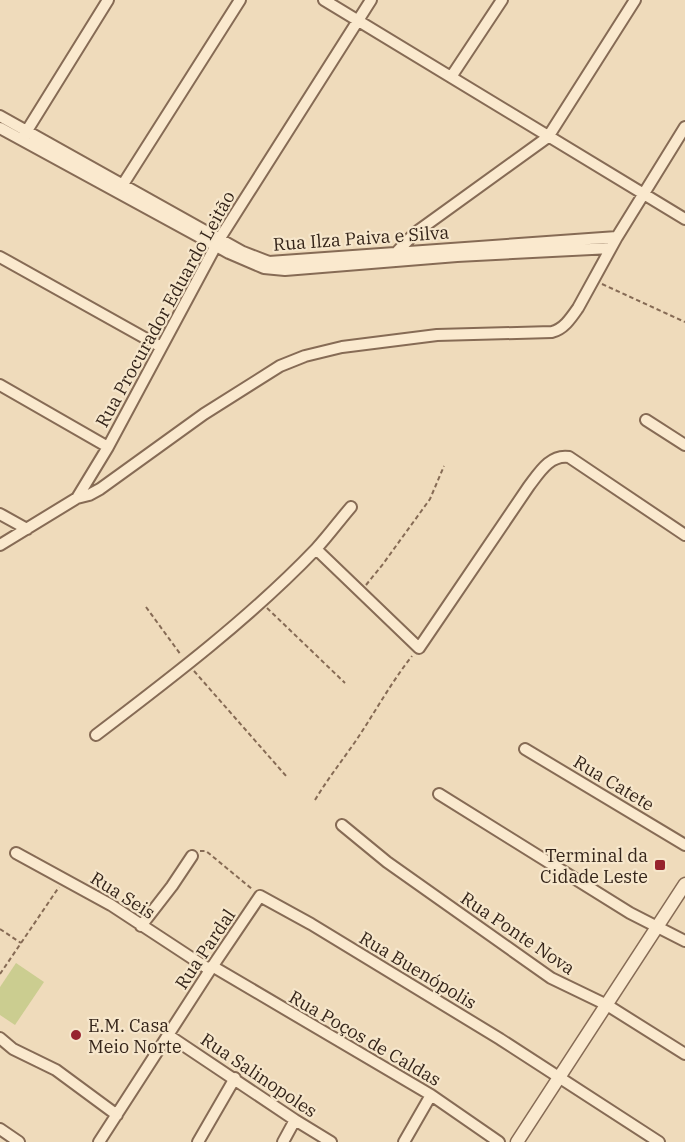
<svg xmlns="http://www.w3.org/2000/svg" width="685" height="1142" viewBox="0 0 685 1142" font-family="'IBM Plex Serif',serif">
<rect width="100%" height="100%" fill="#efdbbb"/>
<path fill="#cbcd90" d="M16,963L44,982L15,1025L0,1015V987Z"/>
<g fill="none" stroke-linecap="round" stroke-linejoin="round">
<defs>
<path id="minor" d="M324,0L685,219
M451,77L502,0
M0,116L243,252L269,262L617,237
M0,128L229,253L264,268L285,270L457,256L611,248
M23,137L108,0
M120,189L240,0
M394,255L415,233L548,137L635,0
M0,257L161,347
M0,385L108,447
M646,420L685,445
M77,498L89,495L100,489L204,414L280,366L305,356L342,347L437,335L552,332C564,329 571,318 578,308L617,237L685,127
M0,514L27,529
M0,545L77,498L108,447L220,238L371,0
M316,549L419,648L529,486C539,473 550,454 569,457L685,535
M96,735C171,678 251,617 316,549C328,536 339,521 351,507
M525,749L685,845
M439,794L630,913L685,941
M342,825L387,862L551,978L607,1005L685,1054
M16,853L111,905L210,970
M141,926L172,886L192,856
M212,966L431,1095L499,1142
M168,1035L295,1120L331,1142
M0,1038L13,1049L56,1070L117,1115
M0,1129L19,1142
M99,1142L210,970L260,896L311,924L500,1039L659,1142
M198,1142L235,1078
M283,1142L295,1120
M404,1142L431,1095"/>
<path id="tertiary" d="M517,1142L685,884"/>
</defs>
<use href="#minor" stroke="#866b55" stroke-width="14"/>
<use href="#tertiary" stroke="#866b55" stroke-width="15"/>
<path stroke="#866b55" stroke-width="2" stroke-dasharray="4.5 3" stroke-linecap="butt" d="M602,284L685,322
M366,585L383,564L430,499L444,466
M146,607L181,655
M267,608L345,683
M194,671L287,777
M315,800C327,780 341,762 355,742C374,714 390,684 412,656
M200,851H206L252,889
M0,929L21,943
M0,974L59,887"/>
<use href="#minor" stroke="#fae9ce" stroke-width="10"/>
<use href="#tertiary" stroke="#fae9ce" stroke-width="12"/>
</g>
<g fill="#97232e" stroke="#f6e6cb" stroke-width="2">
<rect x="654" y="859" width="12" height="12" rx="3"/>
<circle cx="76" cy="1035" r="6"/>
</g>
<g text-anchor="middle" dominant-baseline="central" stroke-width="4.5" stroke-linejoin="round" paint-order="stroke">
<g font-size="18" fill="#35251a" stroke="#f6e6cb">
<text transform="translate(361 238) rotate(-4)">Rua Ilza Paiva e Silva</text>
<text transform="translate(165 309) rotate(-61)">Rua Procurador Eduardo Leitão</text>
<text transform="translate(614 783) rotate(31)">Rua Catete</text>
<text transform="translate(123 895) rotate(32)">Rua Seis</text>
<text transform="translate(518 933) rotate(34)">Rua Ponte Nova</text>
<text transform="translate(205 949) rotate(-56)">Rua Pardal</text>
<text transform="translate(418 970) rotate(31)">Rua Buenópolis</text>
<text transform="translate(365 1038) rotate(30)">Rua Poços de Caldas</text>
<text transform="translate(259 1075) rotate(34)">Rua Salinopoles</text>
</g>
<g font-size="18" fill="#35251a" stroke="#f6e6cb" text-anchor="end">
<text x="648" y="855">Terminal da<tspan x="648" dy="21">Cidade Leste</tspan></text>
<text x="88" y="1025" text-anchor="start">E.M. Casa<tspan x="88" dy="21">Meio Norte</tspan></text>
</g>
</g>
</svg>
